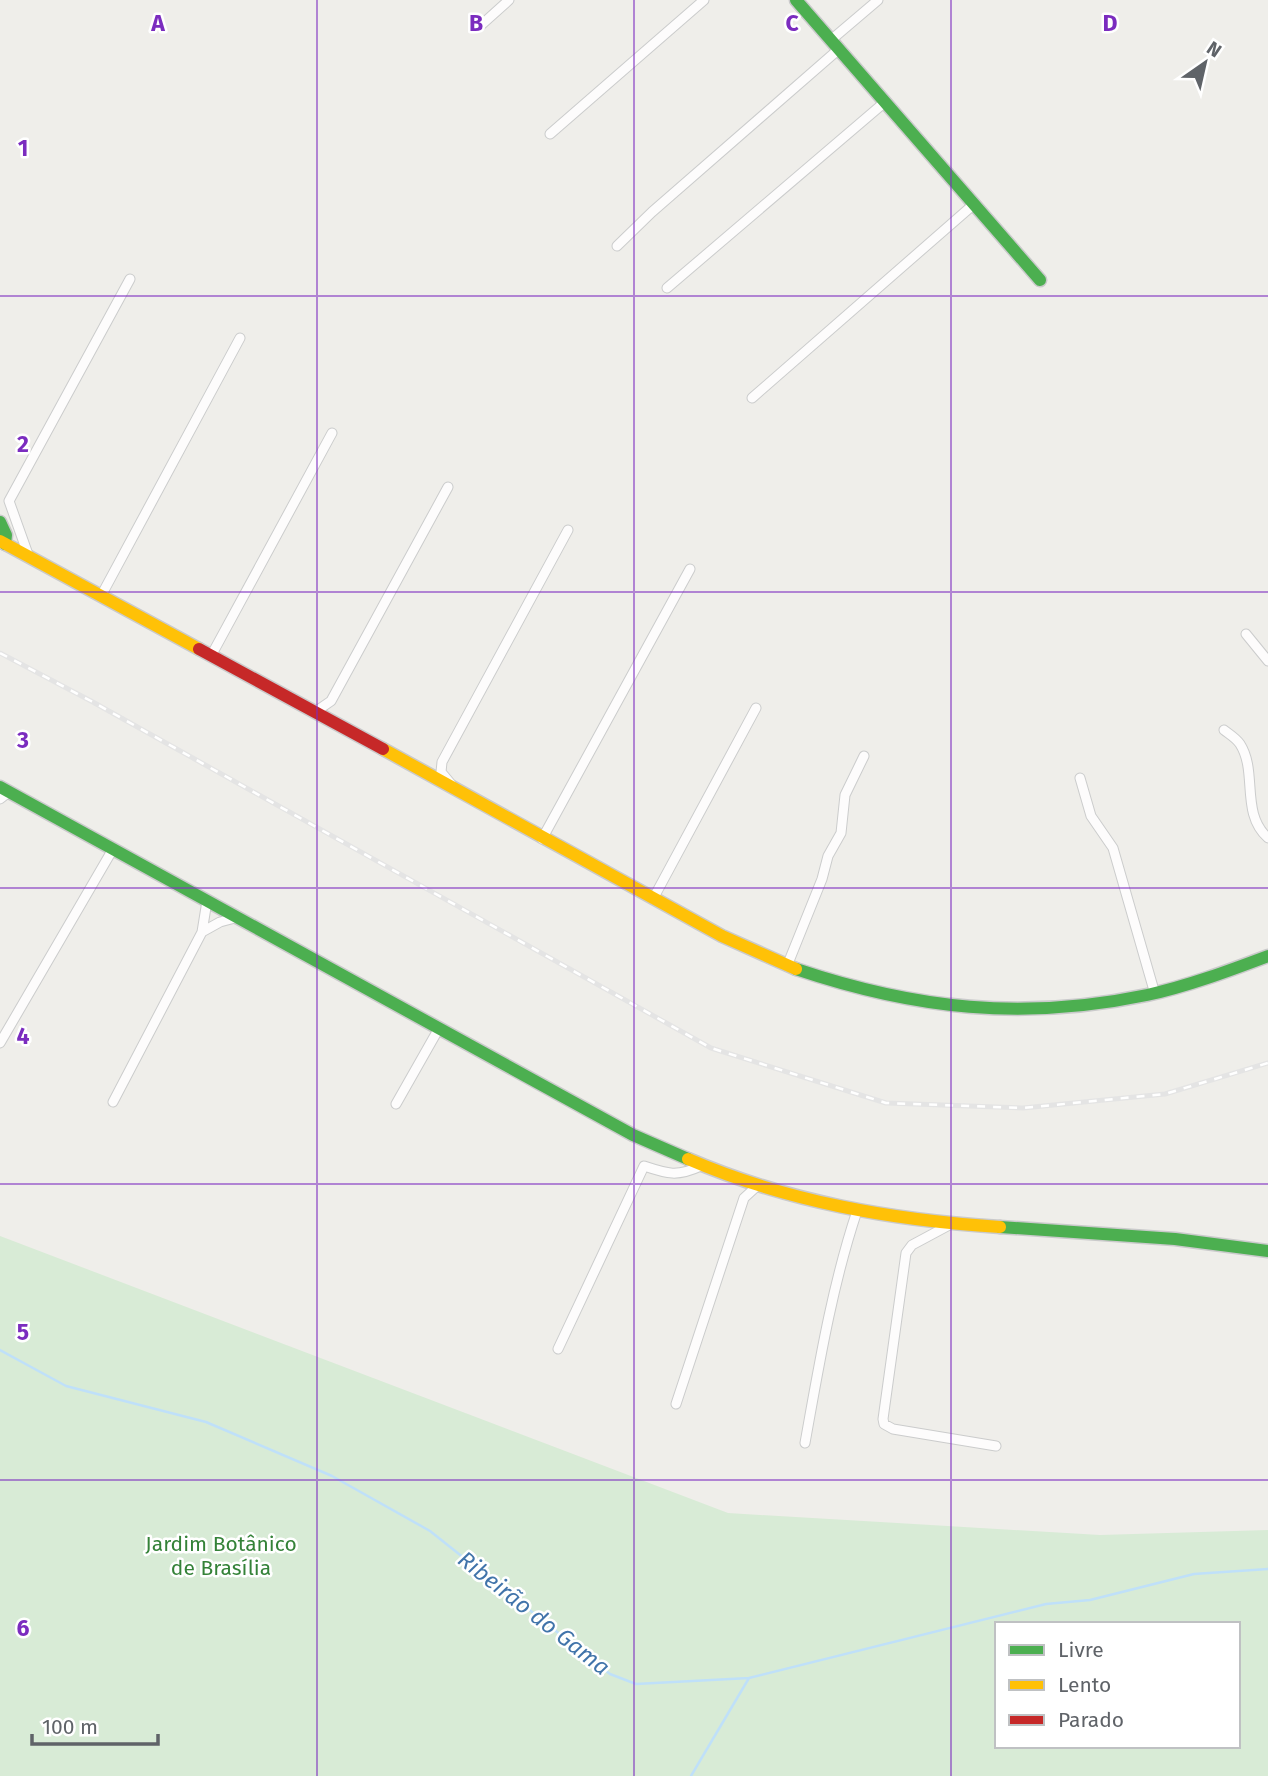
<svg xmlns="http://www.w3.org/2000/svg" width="1268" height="1776" viewBox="0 0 1268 1776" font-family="'Fira Sans',sans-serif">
<rect width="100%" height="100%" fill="#efeeea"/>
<path fill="#d8ebd6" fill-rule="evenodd" d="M0,1236L728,1513L1100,1535L1268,1530V1776H0ZM997,1624H1238V1746H997Z"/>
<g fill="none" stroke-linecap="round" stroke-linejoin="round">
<path stroke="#bfe0f9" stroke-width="2.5" d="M0,1350L66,1386L206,1422L332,1476L430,1531L610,1674L636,1684L749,1678L1046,1604L1090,1600L1194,1574L1268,1569
M691,1776L749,1678"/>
<defs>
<path id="street" d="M479,27L509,0
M831,40L878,0
M550,134L704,0
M617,246L652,212L839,49
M667,288L885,102
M752,398L973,205
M29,557L9,501L130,279
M101,596L240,338
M1246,634L1268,661
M211,656L332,433
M315,712L331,701L448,487
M1224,730C1229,734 1236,738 1240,744C1258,772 1240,813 1268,838
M1080,778L1091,816L1113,848L1155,994
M451,784L441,772L442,762L568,530
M0,799L9,792
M542,839L690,569
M653,899L756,708
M202,932L220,922L235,918
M787,966L822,879L828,856L841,833L845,795L864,756
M0,1043L113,849
M113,1102L202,932L207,901
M396,1104L438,1030
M953,1223L912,1245L906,1253L883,1419L884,1424L893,1429L996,1446
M558,1349L644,1166C668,1174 677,1177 701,1166
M676,1404L744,1198L756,1187
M805,1443C819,1365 832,1286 857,1211"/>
<path id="fast" d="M796,0L1040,280
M0,522L6,535L5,544
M0,787L633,1135L688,1159
M796,969C915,1009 1023,1021 1147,995C1188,986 1228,971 1268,956
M1000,1227L1175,1239L1268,1251"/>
<path id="slow" d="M0,541L199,649
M383,749L722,936L796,969
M688,1159C788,1202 892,1220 1000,1227"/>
<path id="jam" d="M199,649L383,749"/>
</defs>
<use href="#street" stroke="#cbcccc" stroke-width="11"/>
<use href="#fast" stroke="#cacacb" stroke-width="15"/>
<use href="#slow" stroke="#cacacb" stroke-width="15"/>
<use href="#jam" stroke="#cacacb" stroke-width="15"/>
<use href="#street" stroke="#fdfcfc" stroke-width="9"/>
<use href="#fast" stroke="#4caf50" stroke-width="12"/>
<use href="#slow" stroke="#ffc107" stroke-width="12"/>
<use href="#jam" stroke="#c62828" stroke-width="12"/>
<defs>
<path id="rail" d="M0,653L91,701L711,1048L886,1103L1023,1108L1165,1094L1268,1063"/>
</defs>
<use href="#rail" stroke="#e4e4e4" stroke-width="5"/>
<use href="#rail" stroke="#fff" stroke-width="2.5" stroke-dasharray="8" stroke-linecap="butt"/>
</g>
<path fill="none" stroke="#7b2cbf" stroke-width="2" stroke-opacity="0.55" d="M317,0V1776M634,0V1776M951,0V1776M0,296H1268M0,592H1268M0,888H1268M0,1184H1268M0,1480H1268"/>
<g text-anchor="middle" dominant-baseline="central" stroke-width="5" stroke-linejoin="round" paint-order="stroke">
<g font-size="21" fill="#348238" stroke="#fff">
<text x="221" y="1544">Jardim Botânico<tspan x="221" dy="24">de Brasília</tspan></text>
</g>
<g font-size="23" font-style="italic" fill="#4174aa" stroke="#fff">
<text transform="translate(534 1613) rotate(38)">Ribeirão do Gama</text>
</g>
</g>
<g font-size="23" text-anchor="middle" font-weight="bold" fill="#7b2cbf" stroke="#fff" stroke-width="5" stroke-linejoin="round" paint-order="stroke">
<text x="158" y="31">A</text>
<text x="476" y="31">B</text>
<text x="792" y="31">C</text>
<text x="1110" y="31">D</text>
<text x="23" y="156">1</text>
<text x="23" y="452">2</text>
<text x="23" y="748">3</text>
<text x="23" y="1044">4</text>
<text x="23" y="1340">5</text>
<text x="23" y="1636">6</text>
</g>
<rect x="995" y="1622" width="245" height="126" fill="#ffffff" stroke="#bfc1c3" stroke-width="2"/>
<rect x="1009" y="1645" width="35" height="10" fill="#4caf50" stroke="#bfc1c3" stroke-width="2"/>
<text x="1058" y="1657" font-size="21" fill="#5f6368">Livre</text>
<rect x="1009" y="1680" width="35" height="10" fill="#ffc107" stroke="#bfc1c3" stroke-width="2"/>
<text x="1058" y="1692" font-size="21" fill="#5f6368">Lento</text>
<rect x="1009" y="1715" width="35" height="10" fill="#c62828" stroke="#bfc1c3" stroke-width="2"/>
<text x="1058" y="1727" font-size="21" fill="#5f6368">Parado</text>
<g transform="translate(1205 63) rotate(34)" stroke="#ffffff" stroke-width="5" paint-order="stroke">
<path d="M0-5L12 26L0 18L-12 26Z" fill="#5f6368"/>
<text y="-10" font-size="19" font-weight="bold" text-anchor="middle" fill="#5f6368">N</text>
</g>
<path d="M32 1734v10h126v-10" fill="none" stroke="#5f6368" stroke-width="3.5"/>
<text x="42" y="1734" font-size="21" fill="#5f6368" stroke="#ffffff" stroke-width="5" paint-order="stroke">100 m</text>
</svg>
